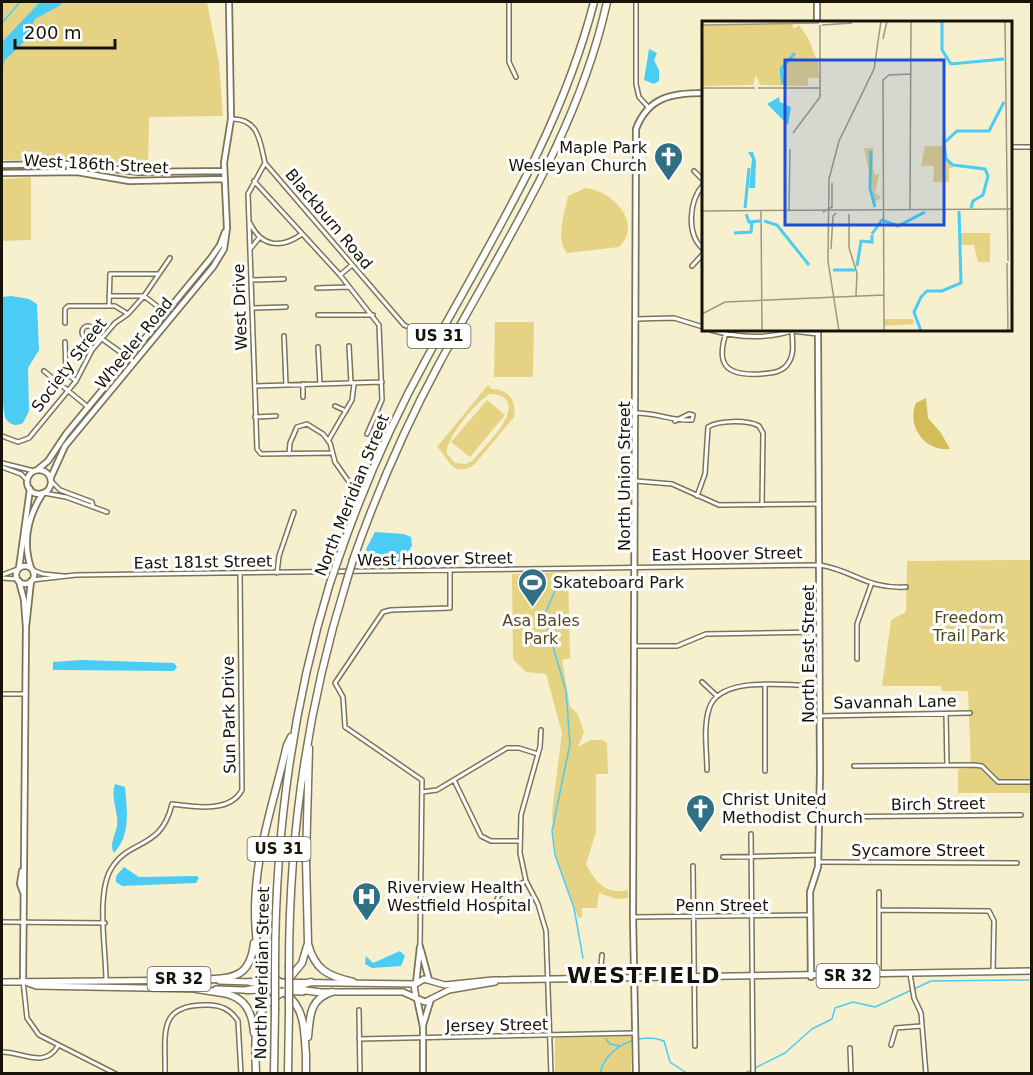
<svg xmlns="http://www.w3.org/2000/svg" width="1033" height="1075" viewBox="0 0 1033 1075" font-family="'DejaVu Sans',sans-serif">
<rect width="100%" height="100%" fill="#f7f0cf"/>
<path fill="#e5d283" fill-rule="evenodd" d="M2,2H207L219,63L223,116L149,117L148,167H131L125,162L108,164L75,159L2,160Z
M31,177V240L2,241V179Z
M585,188C611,190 644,222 619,247L567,253C555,239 565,212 568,196Z
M495,322H534L533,377H494Z
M488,385L492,389C508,389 517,401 514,417L475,464C451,480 449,457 437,447ZM490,394C497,394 503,395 507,401C517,416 482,450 472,461L465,464L455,463L447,454C444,440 477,400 490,394Z
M487,400L505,415L470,457L451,442Z
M1031,560V793H958V769L971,768L968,691H942L941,686H882L891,620L906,612L907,561Z
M568,572L570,658L562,660L570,707L577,713L584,732L578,747L591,740H602L607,743L608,774H596V832L586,864C595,882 606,895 628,890V898L617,899L599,893L597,908H582V918L578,917L555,854L552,813L562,733L546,674L526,672L513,659L512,574Z
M629,1036L631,1037V1073H555V1038Z"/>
<path fill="#d4bd58" d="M926,398L928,418L941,433L950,449C925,452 906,426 916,403Z"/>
<path fill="#4bccf4" d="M40,2H61V5L35,19L27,39L5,60L2,68V42Z
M649,49L657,53L654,60L659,70V81L654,84L644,80Z
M11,296L29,299L37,304L39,350L28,368L29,411L23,423C16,426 11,426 6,419C0,407 1,318 2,297Z
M375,532L404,534L411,537L412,545L406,559L396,563L369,560L366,549Z
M82,660L174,663L177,667L174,671L53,670V662Z
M115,784L125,787C127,810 131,835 114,853C109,845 115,836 117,826C119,812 110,799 115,784Z
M124,867L139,877L197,876L199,878L196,883L122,886L116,882V876Z
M400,951L405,956L401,966L372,968L365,964L366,956L373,963Z"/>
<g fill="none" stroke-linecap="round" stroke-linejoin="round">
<path stroke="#4bccf4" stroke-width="1.5" d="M2,23L20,2
M555,591L544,616L566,691L570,744L552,831L555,855L574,908L583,958
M1031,981H1032
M606,1039L610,1044L620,1046
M600,1074C605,1047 640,1031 664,1041L670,1062L688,1074
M743,1074L785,1053L812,1029L832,1019L835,1008L853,1002L875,1007L931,981L1029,980"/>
<defs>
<path id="street" d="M509,2V62L516,77
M636,2V84L639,97L648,107
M231,119C259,118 260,142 265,163L404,325L420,332
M1010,147H1032
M265,163L248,194L257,449L261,454L331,453
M694,171L703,180
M254,181L340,275L379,325L382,400L367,434
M703,185C689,201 686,234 703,249
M250,223C261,247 281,249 302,234
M251,248L259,238
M692,266L703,254
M340,275L352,265
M251,280L284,279
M317,288L349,287
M109,296H144L166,313
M109,306L110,274H159
M252,308L286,307
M318,315H373
M636,319L674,318L703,327
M65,323V309L68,306H115L128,314
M82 332a6 6 0 1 1 12 0a6 6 0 1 1-12 0Z
M711,330C738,338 768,339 795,330
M727,330C715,364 725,376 760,374C771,373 783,373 789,362C795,353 792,340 792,330
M792,331L818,334
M94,333L134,362
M284,336L286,385
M65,342L66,373L76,381
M349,346L351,383
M318,347L320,384
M44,371L88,407
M303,384V397
M255,386L382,382
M335,406L346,411
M636,413C659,413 670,421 692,420L693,415L689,414L675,421
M255,417L276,416
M2,436L18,442L29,438L76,381L92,350L115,323L128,314L144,296L170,258
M328,441L352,400L354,384
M289,454L290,443L297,427L307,424L323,434L330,443L335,462L354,489
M2,463L34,471
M2,467L21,474L27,480
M636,481L672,484L719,505L818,504
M52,482L60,490L92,502L93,507
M44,493L66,497L107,512
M697,496L705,474L708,427C719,420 748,420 759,426L763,433L762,505
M32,570L43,574L63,576
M277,573L279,556L294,512
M2,575L18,569
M2,578L17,579
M32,580L76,575L820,565C855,571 866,589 906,587
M635,646H677L706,634L819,632
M857,659V624L871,585
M702,682L717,696
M2,694H24
M946,714L947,765
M820,716L970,713
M541,730L540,747L521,815L520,853L526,881L538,904L546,931L551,1074
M854,766L974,765L982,766L998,782H1032
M707,770C707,752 703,727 709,709C719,674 790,686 820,686
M765,771V686
M454,780L481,836L491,841H520
M422,792L437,790L507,748H519L538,754
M819,817L1021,815
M751,834L753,1074
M723,857L818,855
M818,862L1017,863
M693,866L695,1046
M879,892V973
M495,904L499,895L526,881
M879,910L989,911L994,921L993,972
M633,917L810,915
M2,922L105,923
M420,947L422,780L345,727L343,697L335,683L383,612L391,610L450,608V571
M910,974L914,998L921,1013L926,1074
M600,977L602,955
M106,980C106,951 96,894 111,869C129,838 161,851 172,804C195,807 230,813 242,790L240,573
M23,981L27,1018L39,1035L116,1074
M359,1010L360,1074
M359,1039L635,1033
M891,1045L896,1028L921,1026
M850,1048L851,1074
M2,1052C23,1052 44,1069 58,1046
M165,1074C166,1035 156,1004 207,1005C221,1005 230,1009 238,1021L241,1074"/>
<path id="secondary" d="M817,2V22
M2,165L74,164L138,172L224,171
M2,173L77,172L129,181L225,179
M27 482a12 12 0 1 1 24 0a12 12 0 1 1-24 0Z
M37,470L48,461L66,434L211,258L220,245L225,232
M51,477L65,446L213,267L224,249L227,228L224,163L231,119L229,2
M16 575a9 9 0 1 1 18 0a9 9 0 1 1-18 0Z
M19,568L30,489
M31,568C22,541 28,516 43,493
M19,581L24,600L26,627
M22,871L20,884L23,892
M421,950L429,980
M811,977L810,892L818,867L820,774L818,330
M23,981L26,627L31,581
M416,983L420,947
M417,999L423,1027V1074
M423,1025L431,999
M636,1074L633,917L636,129C648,97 672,93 703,93"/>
<path id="primary" d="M23,981L36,986L198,989
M219,981L252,982
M2,982L204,980
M264,982L415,984
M216,989L303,992
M315,992H403L425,1002L449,990L495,982
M416,998L414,985L424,979L445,985L493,980L1032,971"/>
<path id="highway" d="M338,560C362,490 392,421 428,356C492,238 560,133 594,2
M353,560C377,492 405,427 439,364C502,246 578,134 607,2
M291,737L287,745C272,810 250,865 256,934C257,946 257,958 265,969C277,986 298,990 318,992
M308,944C315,970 328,976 353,982
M275,966C275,835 292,708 330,583
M289,966C289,836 307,708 346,583
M201,980C232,978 250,979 254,943
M288,980L302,963L308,943L306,859L309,748
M250,982L271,985
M196,989C230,994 251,993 254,1033
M247,990L279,985
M287,995C306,1010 304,1033 306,1055
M308,1037C310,1017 309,999 332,992
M256,1074C254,1018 253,998 311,982
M274,1074L275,1010
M288,1074L289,1010
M306,1074V1053"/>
</defs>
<use href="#street" stroke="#7b7457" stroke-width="6"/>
<use href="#secondary" stroke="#7b7457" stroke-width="8"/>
<use href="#primary" stroke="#7b7457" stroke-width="8"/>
<use href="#highway" stroke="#7b7457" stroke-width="9"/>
<use href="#street" stroke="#fff" stroke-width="3"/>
<use href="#secondary" stroke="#fff" stroke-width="4.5"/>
<use href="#primary" stroke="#fff" stroke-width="5"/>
<use href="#highway" stroke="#fff" stroke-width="6"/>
<defs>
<path id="highway-bridge" d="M330,583L338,560
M346,583L353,560
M275,966V1010
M289,966V1010"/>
</defs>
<use href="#highway-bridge" stroke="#7b7457" stroke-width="9" stroke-linecap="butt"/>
<use href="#highway-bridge" stroke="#fff" stroke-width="6"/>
</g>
<defs>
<symbol id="church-pin" viewBox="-11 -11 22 30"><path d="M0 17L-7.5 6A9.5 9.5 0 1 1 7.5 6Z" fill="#306f84" stroke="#fff"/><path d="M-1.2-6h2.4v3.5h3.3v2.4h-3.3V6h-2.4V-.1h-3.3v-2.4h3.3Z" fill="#fff"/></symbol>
<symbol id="stadium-pin" viewBox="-11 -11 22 30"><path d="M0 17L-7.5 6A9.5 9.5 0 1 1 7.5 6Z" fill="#306f84" stroke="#fff"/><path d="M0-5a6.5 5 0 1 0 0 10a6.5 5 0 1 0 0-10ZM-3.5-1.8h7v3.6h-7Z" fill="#fff"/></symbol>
<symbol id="hospital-pin" viewBox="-11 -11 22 30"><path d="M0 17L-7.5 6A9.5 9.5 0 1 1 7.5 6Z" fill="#306f84" stroke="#fff"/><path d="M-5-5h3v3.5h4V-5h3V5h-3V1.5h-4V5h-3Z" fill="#fff"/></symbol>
</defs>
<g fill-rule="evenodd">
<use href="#church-pin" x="652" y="140" width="33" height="45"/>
<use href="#stadium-pin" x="516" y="566" width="33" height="45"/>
<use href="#church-pin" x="684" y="792" width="33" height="45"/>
<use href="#hospital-pin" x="350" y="880" width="33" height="45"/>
</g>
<g text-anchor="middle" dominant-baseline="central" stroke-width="6" stroke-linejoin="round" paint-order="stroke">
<g fill="#fff" stroke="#5c5a52" stroke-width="1.5">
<rect x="407.5" y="324" width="63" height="24" rx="4.5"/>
<rect x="247.5" y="837" width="63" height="24" rx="4.5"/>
<rect x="816.5" y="964" width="63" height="24" rx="4.5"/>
<rect x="147.5" y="967" width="63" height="24" rx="4.5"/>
</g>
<g font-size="15" font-weight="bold" fill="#161408">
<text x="439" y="336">US 31</text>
<text x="279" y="849">US 31</text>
<text x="848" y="976">SR 32</text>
<text x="179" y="979">SR 32</text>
</g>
<g font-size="16" fill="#161408" stroke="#fff" text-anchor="start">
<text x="647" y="147" text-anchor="end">Maple Park<tspan x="647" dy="18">Wesleyan Church</tspan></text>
<text x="553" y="582">Skateboard Park</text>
<text x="722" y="799">Christ United<tspan x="722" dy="18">Methodist Church</tspan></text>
<text x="387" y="887">Riverview Health<tspan x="387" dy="18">Westfield Hospital</tspan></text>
</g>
<g font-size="16" fill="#161408" stroke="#fff">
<text transform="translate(96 164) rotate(3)">West 186th Street</text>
<text transform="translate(329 219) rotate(50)">Blackburn Road</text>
<text transform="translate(240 307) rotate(-92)">West Drive</text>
<text transform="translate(134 343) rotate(-51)">Wheeler Road</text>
<text transform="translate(69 365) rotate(-53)">Society Street</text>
<text transform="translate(624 476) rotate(-90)">North Union Street</text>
<text transform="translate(352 495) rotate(-68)">North Meridian Street</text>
<text transform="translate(727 554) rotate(-1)">East Hoover Street</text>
<text transform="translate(435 559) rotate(-1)">West Hoover Street</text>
<text transform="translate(203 562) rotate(-1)">East 181st Street</text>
<text transform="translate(808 654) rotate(-90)">North East Street</text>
<text transform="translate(895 702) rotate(-1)">Savannah Lane</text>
<text transform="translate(229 715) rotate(-91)">Sun Park Drive</text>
<text transform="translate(938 804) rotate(-1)">Birch Street</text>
<text x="918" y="850">Sycamore Street</text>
<text x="722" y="905">Penn Street</text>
<text transform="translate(262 973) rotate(-89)">North Meridian Street</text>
<text transform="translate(497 1025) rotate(-1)">Jersey Street</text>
</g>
<g font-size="16" fill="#52491f" stroke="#fff">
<text x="969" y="617">Freedom<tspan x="969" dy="18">Trail Park</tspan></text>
<text x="541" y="620">Asa Bales<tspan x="541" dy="18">Park</tspan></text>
</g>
<g font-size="22" font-weight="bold" letter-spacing="1.5" fill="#161408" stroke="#fff">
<text x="644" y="975">WESTFIELD</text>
</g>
</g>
<g transform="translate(702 21)">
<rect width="310" height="310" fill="#f7f0cf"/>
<path d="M90,3L92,8L97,4L106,17L116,42L117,57H106V65L58,64L54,54L51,64L0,65L2,4ZM223,125H243L244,138L252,145L247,148V161H231L232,145H219ZM162,127H171V148L173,154L177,153L173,172L180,177L173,180ZM259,212H288V241H276L272,224H259ZM182,298H211L212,303L182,305Z" fill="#e5d283"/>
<path d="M77,76L78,81L89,86L86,104L65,83ZM46,131H51L54,140L53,167H47L50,138Z" fill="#4bccf4"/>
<path fill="none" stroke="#4bccf4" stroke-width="3" d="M240,0V29L249,43L302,38M81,63L79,48L93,32M169,130L168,167L173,186M43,187L47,147M269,187L271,180L281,174L286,155L283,148L251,144L244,138L242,122L255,110H287L302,81M44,193L47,201L58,200M62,200L75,204L107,244M32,212L49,211L50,201M170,213L180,199L196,205L223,191M155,245L159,220L170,221V214M131,249H153M219,310L212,291L219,276L225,270H240L259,262L257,190"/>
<path fill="none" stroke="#9d987f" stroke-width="1.5" d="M303,0L306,240M0,4L117,2M120,4L150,2M181,18L185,0M0,67H53M56,67H118M91,112L118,76V4M208,188L209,0M87,189L88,128M0,190L311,188M59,190L60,310M121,191L130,186V162M147,193V227L155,252L154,275M129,228L131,195L134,192M305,242L306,310M0,293L23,281L182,274M137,310L126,240L127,158L137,120L172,48L179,0M182,310L181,59L187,54L209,53"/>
<path fill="#1d4ed8" fill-opacity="0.15" stroke="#1d4ed8" stroke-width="3" d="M83,39H242V204H83Z"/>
<rect width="310" height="310" fill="none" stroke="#161408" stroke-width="3"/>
</g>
<rect width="1033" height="1075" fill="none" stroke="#161408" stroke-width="6"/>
<path d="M15 39v9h100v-9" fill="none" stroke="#161408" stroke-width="3"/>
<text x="24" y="39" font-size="18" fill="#161408" stroke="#ffffff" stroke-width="4.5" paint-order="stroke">200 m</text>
</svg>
